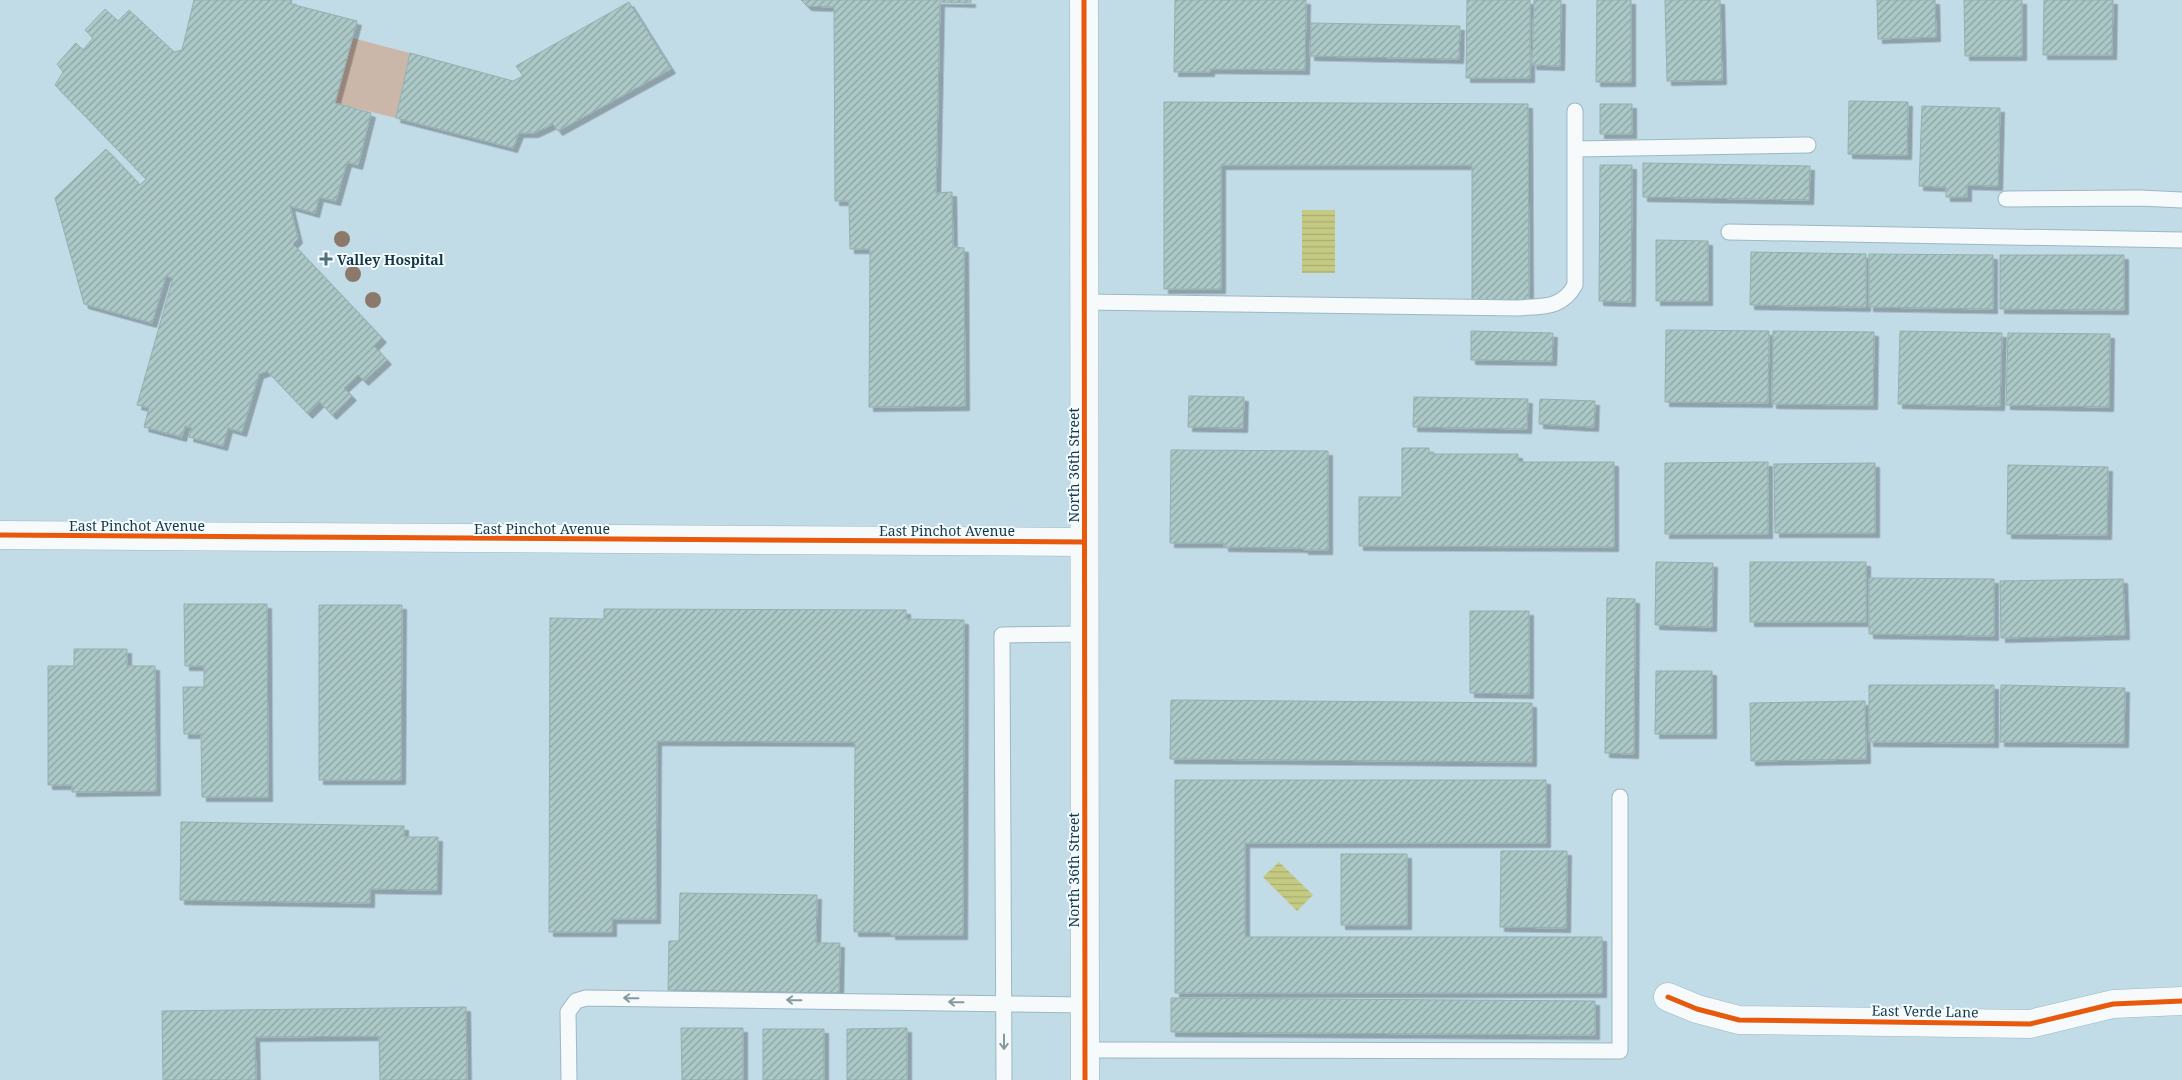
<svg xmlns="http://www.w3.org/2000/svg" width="2182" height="1080" viewBox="0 0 2182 1080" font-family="'Noto Serif',serif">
<defs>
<pattern id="water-rules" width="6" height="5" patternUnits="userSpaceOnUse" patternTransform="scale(1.25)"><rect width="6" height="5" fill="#c5ca82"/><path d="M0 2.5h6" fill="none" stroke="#a8ae72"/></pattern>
<pattern id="building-hatch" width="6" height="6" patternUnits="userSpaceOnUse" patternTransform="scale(1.25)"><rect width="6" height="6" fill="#acc8c7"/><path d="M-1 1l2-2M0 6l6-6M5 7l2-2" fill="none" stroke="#8ba3a3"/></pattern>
<filter id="shadow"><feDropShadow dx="4.5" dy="4.5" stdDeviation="0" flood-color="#0004"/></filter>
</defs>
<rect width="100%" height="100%" fill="#c1dbe7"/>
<path fill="#cbb6aa" d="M352,38L410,53L396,118L335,103Z"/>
<path fill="url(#water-rules)" d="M1302,210H1335V273H1302Z
M1279,862L1313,895L1297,911L1263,877Z"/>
<path fill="url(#building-hatch)" stroke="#94b0af" filter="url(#shadow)" d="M194,0H292L291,4L357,21L335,103L371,113L358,165L347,162L336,201L319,197L315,213L290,206L298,239L293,244L382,338L374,346L387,360L364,381L358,375L344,388L352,396L332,415L320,402L308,414L267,371L259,374L242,432L228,428L223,446L189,437L192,428L185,426L182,437L144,427L149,408L137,405L173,278L166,276L152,323L84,304L55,198L106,149L140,185L146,179L55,85L63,72L57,64L76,43L83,50L93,38L85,30L105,9L118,21L129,10L174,52L182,50Z
M801,0H971V3L940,2L936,193L952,192L953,247L964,248L965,406L869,407L870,249H850L849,201H835L834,7L807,6Z
M1175,0H1306L1305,70L1210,69V72H1174Z
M1467,0H1530V78H1466Z
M1534,0H1561L1560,66L1532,65Z
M1597,0H1631V82H1596Z
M1665,0H1720L1722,80L1667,81Z
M1877,0H1935L1936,37L1878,39Z
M1964,0H2022V56H1965Z
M2044,0H2113L2112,55H2043Z
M629,2L671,69L558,131L553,124L534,133H519L513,148L396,118L410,53L513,81L523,76L516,66Z
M1311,23L1460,26L1459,59L1310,56Z
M1849,101L1908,102L1907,155L1848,154Z
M1164,102L1528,104L1529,301L1472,300V165H1221V289H1164Z
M1600,104H1632V134H1600Z
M1922,106L2000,108L1998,186L1967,185V197H1946V187L1919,186Z
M1643,163L1810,166L1809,200L1643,197Z
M1600,165H1632L1631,302L1599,301Z
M1656,240L1708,241V301H1656Z
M1751,252L1866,254V307L1750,305Z
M1869,254L1993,255V309L1869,307Z
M2000,255H2124V310L2000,309Z
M1666,330L1769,331L1768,403L1665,402Z
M1471,331L1553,333L1552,361L1471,360Z
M1773,331L1874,332L1873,405L1772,404Z
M1900,331L2002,333L2000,406L1898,404Z
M2008,333L2110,334L2109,407L2006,405Z
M1189,396L1244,397L1243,428L1188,427Z
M1414,397L1528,399L1527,429L1413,427Z
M1540,399L1595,401L1594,427L1539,424Z
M1402,448H1429V454H1518V462H1614V547L1359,546V497H1402Z
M1171,450L1328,451V550H1304V548L1224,547V543H1170Z
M1768,462V534H1665V463Z
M1875,463V533H1775L1774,464Z
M2008,465L2108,467L2107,535L2007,534Z
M1656,562L1713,563L1712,627L1655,625Z
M1750,562H1866V622H1750Z
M1869,578L1994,579V636L1869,634Z
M2123,579L2125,635L2001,638L2000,581Z
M1607,598L1635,599L1634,754L1605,753Z
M184,604H267L268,797H202L201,734H184L183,687H204V666H185Z
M319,605H402L401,780H319Z
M604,609L906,610V619L964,620L963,935H891V932H854L855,742L657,741L656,919H612V932H549L550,618L604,619Z
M1470,611H1529V694L1470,693Z
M74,649H127V666H155L156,791L72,792V785H48V666H74Z
M1656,671H1712V734H1655Z
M1869,685H1994V743L1869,742Z
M2001,685L2125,688L2124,743L2000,742Z
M1171,700L1532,703V762L1170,759Z
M1865,701L1866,759L1751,761L1750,703Z
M1175,780H1546V843H1245V937H1602V993H1175Z
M181,822L404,826V837H438L437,890L370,889V903L180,900Z
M1501,851H1567L1566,928L1500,927Z
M1341,854H1407V925H1341Z
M680,893L817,895L816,943H840L839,993L668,990L669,941H679Z
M1171,998L1595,1001V1035L1171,1032Z
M466,1007L467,1080H380L379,1036L255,1037L256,1080H163L162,1011Z
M681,1028H743V1080H682Z
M907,1028V1080H847V1029Z
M763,1029H824V1080H763Z"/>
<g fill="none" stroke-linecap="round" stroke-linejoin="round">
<defs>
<path id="lane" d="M1575,149L1808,145
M2006,199L2140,198L2182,200
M1729,232L2182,240
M1084,302L1518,308C1542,306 1562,309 1575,285V111
M1085,1050L1620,1051V797
M569,1080L568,1012L576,1001L586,998L1084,1005
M1004,1080L1002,635L1084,634"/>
<path id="street" d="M0,535L1084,542
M1668,997L1697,1009L1739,1020L2030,1024L2113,1004L2182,1001"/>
<path id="secondary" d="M1084,0L1085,1080"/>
</defs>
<use href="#lane" stroke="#9bb8c4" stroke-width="17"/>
<use href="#street" stroke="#9bb8c4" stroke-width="29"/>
<use href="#secondary" stroke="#9bb8c4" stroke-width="29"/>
<use href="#lane" stroke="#f6fafb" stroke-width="15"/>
<use href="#street" stroke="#f6fafb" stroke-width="28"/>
<use href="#secondary" stroke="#f6fafb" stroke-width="28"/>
<defs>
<path id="cycleway" d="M1084,0L1085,1080
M0,535L1084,542
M1668,997L1697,1009L1739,1020L2030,1024L2113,1004L2182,1001"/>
</defs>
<use href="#cycleway" stroke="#f3fbfe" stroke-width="8"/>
<use href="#cycleway" stroke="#e8590c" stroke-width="5"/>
</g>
<g fill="#8d7969">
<circle cx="342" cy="239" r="8"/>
<circle cx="353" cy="274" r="8"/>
<circle cx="373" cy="300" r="8"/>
</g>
<defs><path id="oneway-shaft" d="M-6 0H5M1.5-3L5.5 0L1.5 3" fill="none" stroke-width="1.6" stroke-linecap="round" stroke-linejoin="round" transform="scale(1.25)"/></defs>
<g stroke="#8699a0">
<use href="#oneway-shaft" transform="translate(631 998) rotate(-179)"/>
<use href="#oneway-shaft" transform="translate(794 1000) rotate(-179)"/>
<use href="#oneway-shaft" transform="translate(956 1002) rotate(-179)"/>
<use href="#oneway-shaft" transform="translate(1004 1042) rotate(90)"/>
</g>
<path fill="#51717e" stroke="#f3fbfe" stroke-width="2" d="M323.5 251.5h5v5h5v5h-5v5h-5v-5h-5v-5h5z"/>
<g text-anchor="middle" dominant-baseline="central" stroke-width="4" stroke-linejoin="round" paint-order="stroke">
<g font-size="14" font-weight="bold" fill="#153846" stroke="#f3fbfe" text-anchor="start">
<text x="337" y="259">Valley Hospital</text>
</g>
<g font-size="14" fill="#153846" stroke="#f3fbfe">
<text transform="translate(1073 465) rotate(-90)">North 36th Street</text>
<text x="137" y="525">East Pinchot Avenue</text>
<text x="542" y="528">East Pinchot Avenue</text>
<text x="947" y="530">East Pinchot Avenue</text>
<text transform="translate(1073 870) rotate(-90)">North 36th Street</text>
<text transform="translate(1925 1011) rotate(1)">East Verde Lane</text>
</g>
</g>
</svg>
